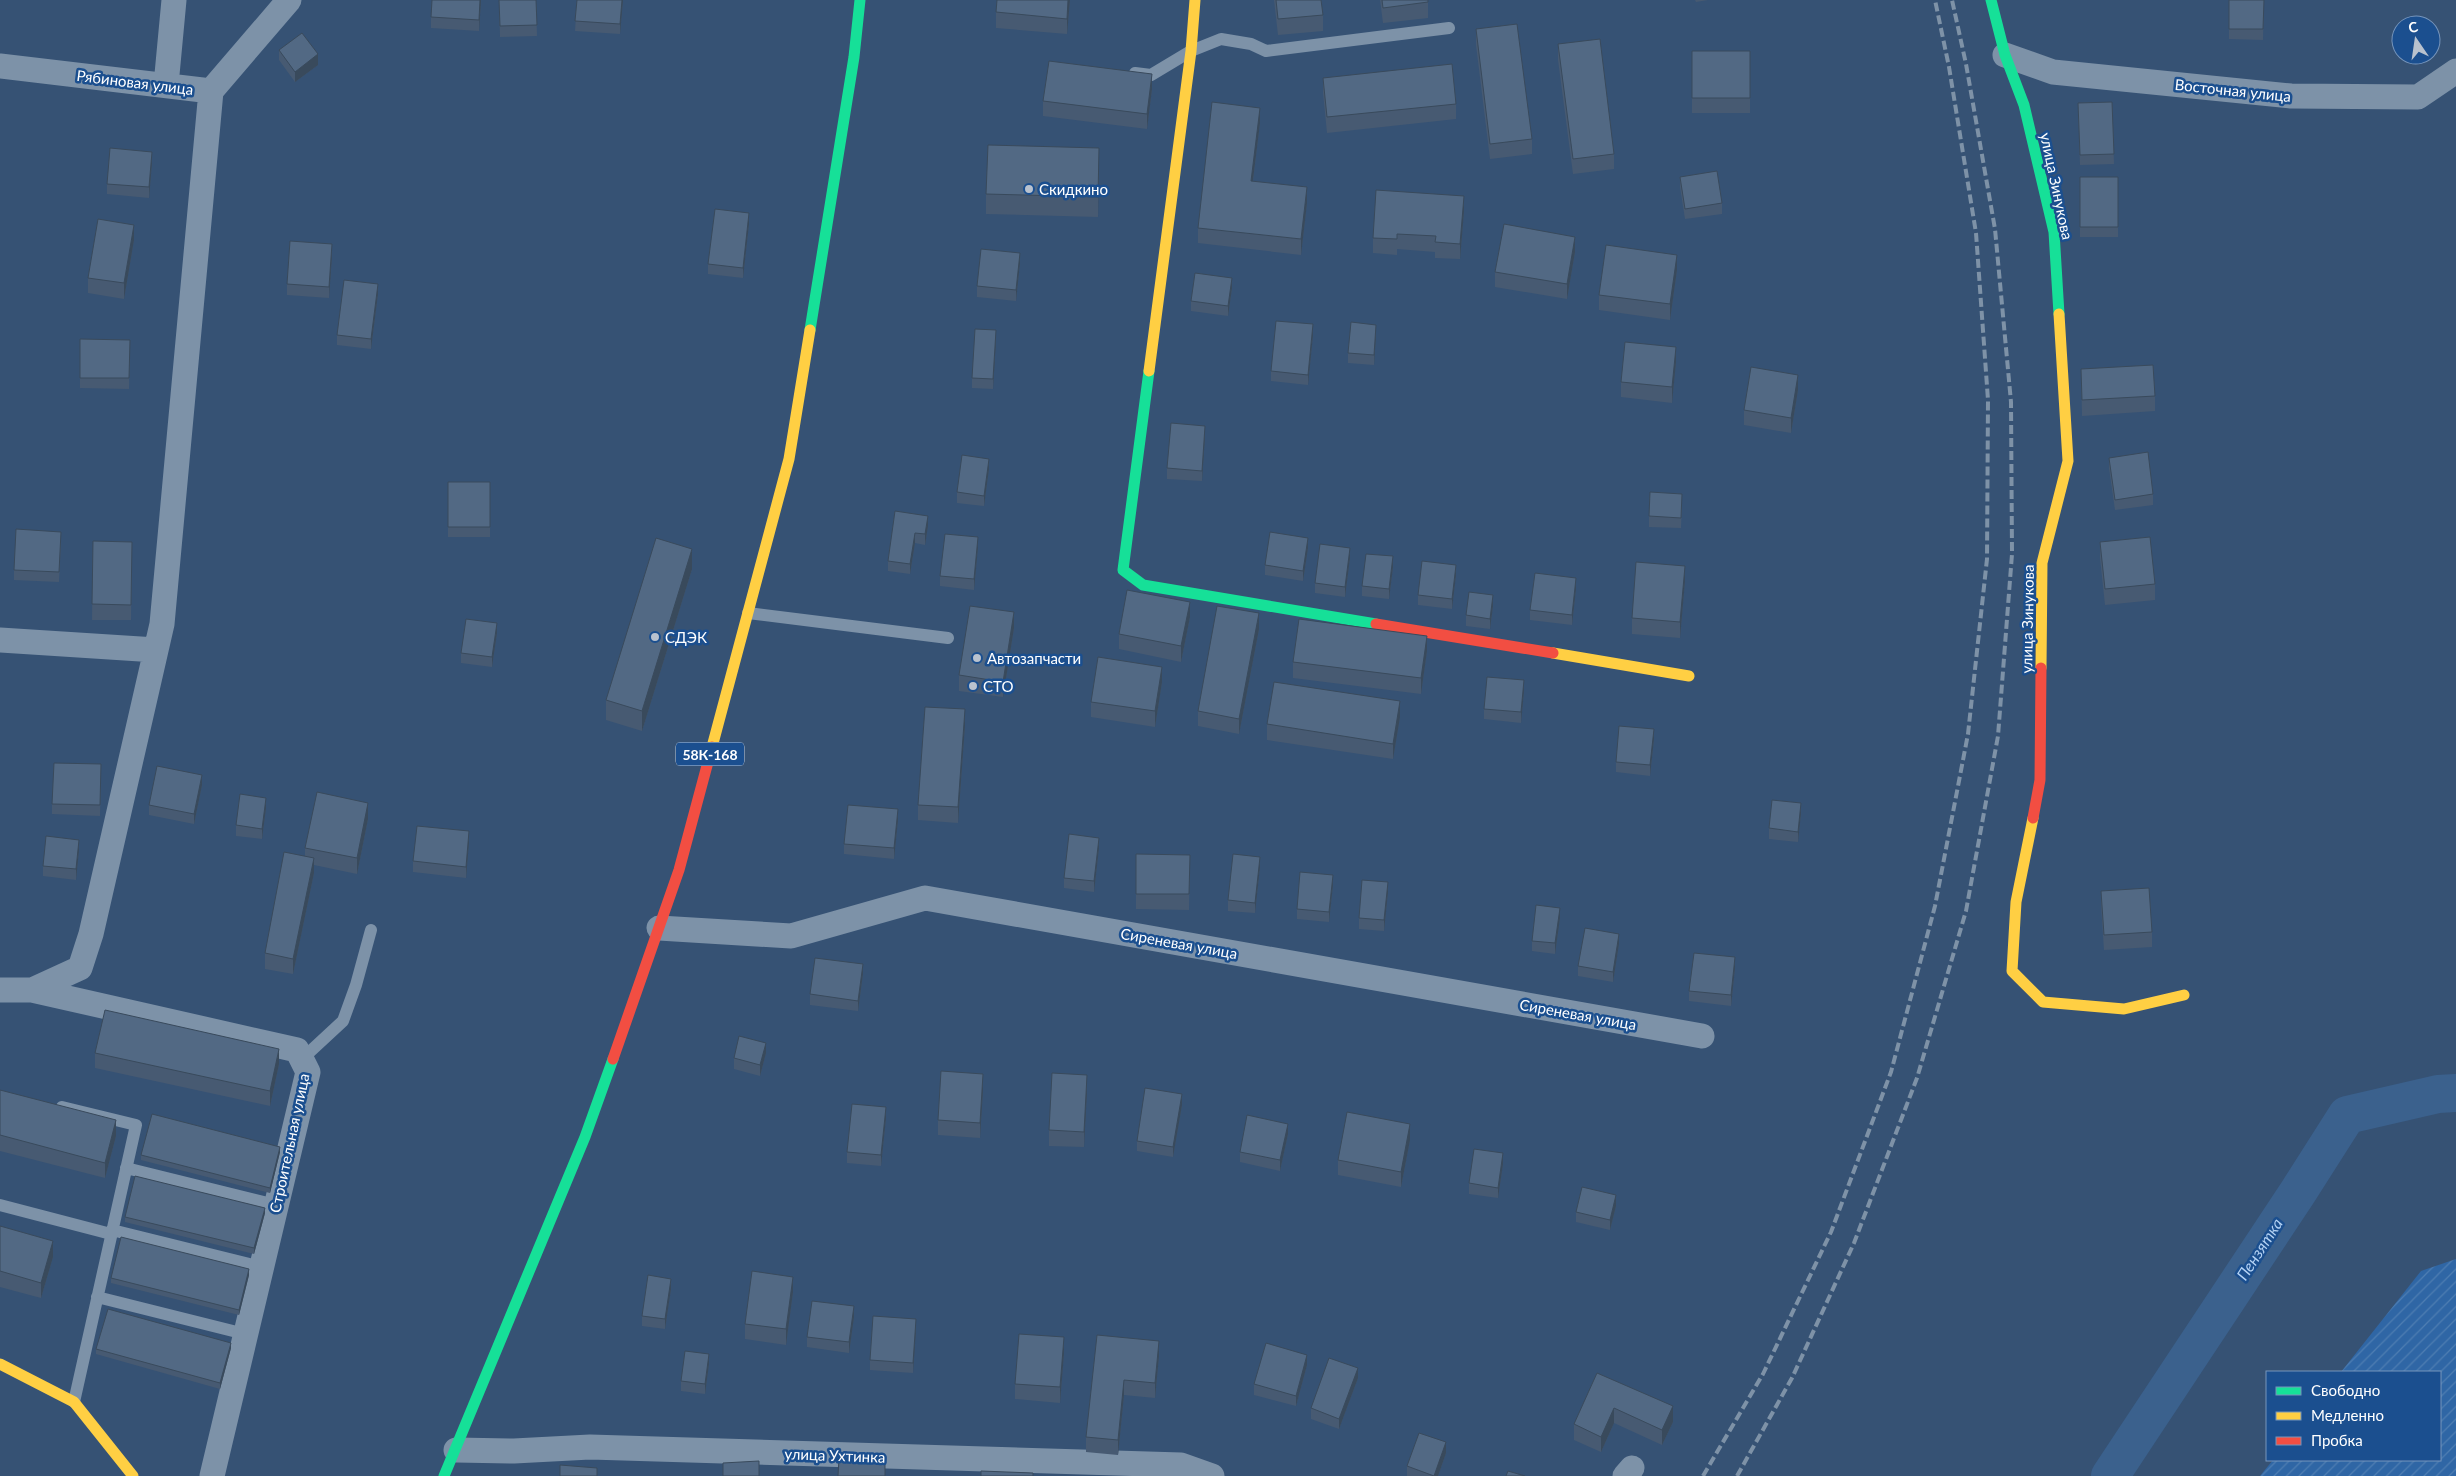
<svg xmlns="http://www.w3.org/2000/svg" width="2456" height="1476" viewBox="0 0 2456 1476" font-family="Lato,sans-serif">
<defs>
<pattern id="garden-furrows" width="10" height="10" patternUnits="userSpaceOnUse" patternTransform="scale(1.25)"><rect width="10" height="10" fill="#2f66a5"/><path d="M-1 1l2-2M0 10L10 0M9 11l2-2" fill="none" stroke="#4e7db2"/></pattern>
</defs>
<rect width="100%" height="100%" fill="#365274"/>
<path fill="url(#garden-furrows)" d="M2456,1259V1476H2260L2273,1460H2440V1372H2341L2421,1271Z"/>
<g fill="none" stroke-linecap="round" stroke-linejoin="round">
<path stroke="#3b618d" stroke-width="38" d="M2110,1476L2298,1192L2347,1115L2438,1094L2456,1093"/>
<path stroke="#7d92a8" stroke-width="12" d="M1135,73L1151,75L1191,51L1221,39L1251,44L1266,51L1449,28
M748,613L948,638
M302,1059L343,1021L356,985L371,930
M62,1107L136,1125L74,1402
M126,1168L276,1205
M0,1205L111,1234
M112,1230L261,1267
M97,1297L245,1334"/>
<path stroke="#7d92a8" stroke-width="25" d="M2005,55L2053,72L2291,96L2418,97L2456,71
M0,66L211,91L289,0
M166,85L174,0
M0,640L156,650
M659,928L791,936L925,898L1702,1036
M0,990H32L297,1050L308,1072L212,1476
M32,990L80,968L91,934L162,624L211,91
M456,1450L514,1451L590,1447L1181,1465L1212,1476
M1625,1476L1632,1468"/>
<path stroke="#16e098" stroke-width="11" d="M1991,0L2005,55L2024,105L2054,232L2059,314
M810,330L854,57L860,0
M1149,371L1123,570L1143,585L1376,624
M444,1476L585,1137L613,1059"/>
<path stroke="#ffcf43" stroke-width="11" d="M1149,371L1191,51L1195,0
M1553,653L1689,676
M2041,668L2042,563L2068,461L2059,314
M712,747L789,459L810,330
M2033,818L2016,902L2012,971L2043,1002L2124,1009L2184,995
M0,1364L74,1402L133,1476"/>
<path stroke="#f24e42" stroke-width="11" d="M1376,624L1553,653
M2033,818L2040,780L2041,668
M613,1059L679,870L712,747"/>
<path stroke="#7e92a7" stroke-width="4" stroke-dasharray="9 4" stroke-linecap="butt" d="M1703,1476L1763,1374L1831,1232L1891,1072L1935,906L1968,734L1987,559L1988,400L1976,233L1949,67L1935,0
M1737,1476L1792,1378L1854,1243L1917,1078L1966,911L1998,736L2012,554L2011,402L1995,229L1966,64L1952,0"/>
</g>
<path fill="#475a72" d="M481,0L479,31L431,28V17Z
M499,0H536L537,36L500,37Z
M577,0H623L620,34L575,31Z
M1070,0L1067,34L996,28V12Z
M1274,0H1321L1323,15V31L1278,35Z
M1380,0H1428V18L1383,23Z
M1695,0H1708L1696,2Z
M2229,0H2264L2263,40L2229,39Z
M1476,29L1532,139V154L1490,159L1476,45Z
M1558,44L1614,154V169L1573,174L1558,60Z
M279,50L318,65L295,82L279,60Z
M1692,51H1750V113H1692Z
M1323,78L1456,104V119L1327,133L1323,93Z
M1152,89L1147,129L1043,116V101Z
M2112,102L2114,164L2080,165L2078,103Z
M1260,123L1253,181L1307,203L1301,255L1198,243V228Z
M152,162L149,198L107,194V184Z
M1099,168L1098,217L986,214V194Z
M1680,177L1722,203V214L1685,219L1680,187Z
M2080,177H2118V237H2080Z
M1464,211L1460,259L1435,258V252L1397,249V255L1373,253V238Z
M749,224L743,278L708,274V264Z
M134,240L124,299L88,293V278Z
M1575,252L1567,299L1495,287V272Z
M332,255L329,298L287,295V284Z
M1020,263L1016,301L977,297V286Z
M1677,270L1670,320L1599,310V295Z
M1232,288L1228,316L1191,311V301Z
M378,294L371,349L337,345V335Z
M1313,335L1308,385L1271,381V371Z
M1376,335L1374,365L1348,363V353Z
M80,339L130,340L129,389L80,388Z
M996,340L993,389L972,388V378Z
M1676,362L1672,403L1621,397V382Z
M2081,369L2155,396V411L2082,416Z
M1798,390L1791,433L1744,425V410Z
M1205,436L1202,481L1167,479V468Z
M2109,458L2153,494V505L2115,510L2109,468Z
M989,469L984,506L957,503V492Z
M448,482H490V537H448Z
M1682,504L1681,528L1649,527V516Z
M895,511L928,526L925,545L915,543L910,574L888,571V561Z
M93,541L132,542L131,620H92Z
M61,542L59,582L14,580V570Z
M2100,542L2155,584V600L2105,605L2100,558Z
M978,547L974,590L940,586V576Z
M1308,548L1303,581L1265,575V565Z
M1350,558L1345,597L1315,593V583Z
M1393,567L1389,599L1362,596V586Z
M692,569L642,731L606,720V700Z
M1456,575L1452,609L1418,605V595Z
M1685,581L1680,638L1632,634V618Z
M1576,589L1572,625L1530,620V610Z
M1493,606L1490,629L1466,626V615Z
M1190,617L1181,662L1119,649V634Z
M1014,628L1003,697L959,691V675Z
M1259,629L1239,734L1198,726V711Z
M497,633L492,667L461,663V653Z
M1427,651L1421,694L1293,678V662Z
M1162,682L1155,727L1091,717V702Z
M1524,691L1521,723L1484,719V709Z
M1400,717L1393,759L1267,740V724Z
M965,725L958,823L918,820V805Z
M1654,739L1650,776L1616,772V762Z
M101,764L100,816L52,814V804Z
M202,785L194,824L149,815V805Z
M266,808L262,839L236,836V825Z
M1801,813L1798,842L1769,839V828Z
M368,819L357,874L314,865V873L293,974L265,969V953L305,856V848Z
M898,820L894,859L844,854V844Z
M469,842L466,878L413,872V861Z
M1099,848L1094,892L1064,888V878Z
M79,850L76,880L43,876V866Z
M1136,854L1190,855L1189,910L1136,909Z
M1260,867L1255,913L1228,911V900Z
M1333,885L1329,922L1297,919V909Z
M2101,891L2152,932V947L2104,950L2101,906Z
M1388,892L1384,931L1359,929V918Z
M1560,918L1555,954L1532,951V941Z
M1619,944L1613,982L1578,976V966Z
M1735,968L1731,1006L1689,1001V991Z
M863,974L858,1011L810,1005V994Z
M95,1053L279,1064L270,1106L95,1068Z
M766,1053L760,1076L734,1069V1058Z
M0,1090L116,1136L105,1178L0,1151Z
M983,1090L980,1138L938,1135V1120Z
M1087,1091L1084,1147L1049,1146V1130Z
M1182,1105L1173,1157L1137,1151V1141Z
M886,1118L881,1166L847,1163V1152Z
M1288,1134L1280,1171L1240,1162V1152Z
M1410,1140L1401,1187L1338,1175V1160Z
M280,1152L270,1193L141,1160V1155Z
M1503,1164L1498,1198L1469,1194V1183Z
M1616,1206L1610,1230L1576,1222V1212Z
M265,1213L254,1254L125,1222V1217Z
M0,1226L53,1257L41,1298L0,1287Z
M249,1275L239,1315L111,1283V1278Z
M671,1289L665,1329L642,1326V1316Z
M793,1292L786,1345L745,1339V1324Z
M854,1317L849,1353L807,1347V1337Z
M916,1329L913,1373L870,1370V1360Z
M1097,1335L1159,1356L1155,1398L1124,1395L1118,1455L1086,1452V1437Z
M231,1348L220,1389L96,1354V1349Z
M1064,1353L1060,1403L1015,1399V1384Z
M709,1364L705,1394L681,1391V1381Z
M1307,1365L1296,1406L1254,1395V1384Z
M1597,1373L1673,1422L1662,1445L1614,1423L1601,1452L1574,1440V1424Z
M1358,1378L1339,1429L1311,1419V1408Z
M1446,1453L1438,1476H1407V1466Z"/>
<path fill="#394a5c" d="M480,0H481L479,31V20Z
M622,0H623L620,34V24Z
M1068,0H1070L1067,34V19Z
M318,54V65L295,82V72Z
M1152,74V89L1147,129V114Z
M1260,108V123L1251,196V181Z
M1099,148V168L1098,217V197Z
M152,152V162L149,198V187Z
M1307,187V203L1301,255V239Z
M1464,196V211L1460,259V244Z
M749,213V224L743,278V268Z
M134,225V240L124,299V283Z
M1575,237V252L1567,299V284Z
M332,244V255L329,298V287Z
M1020,253V263L1016,301V290Z
M1677,255V270L1670,320V304Z
M1232,278V288L1228,316V306Z
M378,284V294L371,349V339Z
M1313,324V335L1308,385V375Z
M1376,325V335L1374,365V355Z
M996,330V340L993,389V379Z
M1676,347V362L1672,403V387Z
M1798,375V390L1791,433V418Z
M1205,426V436L1202,481V471Z
M989,459V469L984,506V496Z
M928,516V526L925,545V534Z
M915,533V543L910,574V564Z
M978,537V547L974,590V579Z
M1308,538V548L1303,581V571Z
M1350,548V558L1345,597V587Z
M692,549V569L642,731V711Z
M1393,556V567L1389,599V589Z
M1456,565V575L1452,609V599Z
M1685,566V581L1680,638V622Z
M1576,578V589L1572,625V615Z
M1493,595V606L1490,629V619Z
M1190,602V617L1181,662V646Z
M1014,612V628L1003,697V682Z
M1259,613V629L1239,734V719Z
M497,623V633L492,667V657Z
M1427,636V651L1421,694V678Z
M1162,667V682L1155,727V711Z
M1524,680V691L1521,723V712Z
M1400,701V717L1393,759V744Z
M965,709V725L958,823V807Z
M1654,729V739L1650,776V765Z
M202,775V785L194,824V814Z
M266,798V808L262,839V829Z
M368,803V819L357,874V858Z
M1801,803V813L1798,842V832Z
M898,809V820L894,859V848Z
M469,831V842L466,878V867Z
M1099,838V848L1094,892V881Z
M79,840V850L76,880V869Z
M1260,857V867L1255,913V903Z
M314,858V873L293,974V959Z
M1333,875V885L1329,922V912Z
M1388,882V892L1384,931V920Z
M1560,908V918L1555,954V943Z
M1619,934V944L1613,982V972Z
M1735,957V968L1731,1006V995Z
M863,964V974L858,1011V1001Z
M766,1043V1053L760,1076V1065Z
M279,1049V1064L270,1106V1091Z
M983,1074V1090L980,1138V1123Z
M1087,1075V1091L1084,1147V1132Z
M1182,1094V1105L1173,1157V1147Z
M886,1107V1118L881,1166V1155Z
M116,1120V1136L105,1178V1163Z
M1288,1124V1134L1280,1171V1160Z
M1410,1124V1140L1401,1187V1172Z
M280,1147V1152L270,1193V1188Z
M1503,1153V1164L1498,1198V1188Z
M1616,1195V1206L1610,1230V1220Z
M265,1208V1213L254,1254V1248Z
M53,1241V1257L41,1298V1283Z
M249,1269V1275L239,1315V1310Z
M793,1277V1292L786,1345V1329Z
M671,1279V1289L665,1329V1319Z
M854,1306V1317L849,1353V1342Z
M916,1319V1329L913,1373V1363Z
M1064,1337V1353L1060,1403V1387Z
M1159,1341V1356L1155,1398V1383Z
M231,1343V1348L220,1389V1383Z
M709,1354V1364L705,1394V1384Z
M1307,1355V1365L1296,1406V1396Z
M1358,1368V1378L1339,1429V1419Z
M1124,1380V1395L1118,1455V1440Z
M1673,1406V1422L1662,1445V1430Z
M1614,1408V1423L1601,1452V1437Z
M1446,1442V1453L1438,1476H1434Z"/>
<path fill="#526984" stroke="#394a5c" d="M432,0H480L479,20L431,17Z
M499,0H536L537,25L500,26Z
M577,0H622L620,24L575,21Z
M997,0H1068L1067,19L996,12Z
M1276,0H1321L1323,15L1278,19Z
M1382,0H1428V2L1383,8Z
M2229,0H2264L2263,29H2229Z
M1517,24L1532,139L1490,144L1476,29Z
M302,33L318,54L295,72L279,50Z
M1600,39L1614,154L1573,159L1558,44Z
M1692,51H1750V98H1692Z
M1049,61L1152,74L1147,114L1043,101Z
M1452,64L1456,104L1327,117L1323,78Z
M1212,102L1260,108L1251,181L1307,187L1301,239L1198,228Z
M2112,102L2114,154L2080,155L2078,103Z
M988,145L1099,148L1098,197L986,194Z
M110,148L152,152L149,187L107,184Z
M1717,171L1722,203L1685,209L1680,177Z
M2080,177H2118V227H2080Z
M1376,190L1464,196L1460,244L1435,242L1436,236L1397,234V239L1373,238Z
M715,209L749,213L743,268L708,264Z
M98,219L134,225L124,283L88,278Z
M1504,224L1575,237L1567,284L1495,272Z
M290,241L332,244L329,287L287,284Z
M1606,245L1677,255L1670,304L1599,295Z
M981,249L1020,253L1016,290L977,286Z
M1195,273L1232,278L1228,306L1191,301Z
M344,280L378,284L371,339L337,335Z
M1276,321L1313,324L1308,375L1271,371Z
M1351,322L1376,325L1374,355L1348,353Z
M975,329L996,330L993,379L972,378Z
M80,339L130,340L129,378H80Z
M1625,342L1676,347L1672,387L1621,382Z
M2153,365L2155,396L2082,400L2081,369Z
M1751,367L1798,375L1791,418L1744,410Z
M1171,423L1205,426L1202,471L1167,468Z
M2148,452L2153,494L2115,500L2109,458Z
M962,455L989,459L984,496L957,492Z
M448,482H490V527H448Z
M1650,492L1682,494L1681,518L1649,516Z
M895,511L928,516L925,534L915,533L910,564L888,561Z
M16,529L61,532L59,572L14,570Z
M1270,532L1308,538L1303,571L1265,565Z
M945,534L978,537L974,579L940,576Z
M2150,537L2155,584L2105,589L2100,542Z
M656,538L692,549L642,711L606,700Z
M93,541L132,542L131,605L92,604Z
M1320,544L1350,548L1345,587L1315,583Z
M1366,554L1393,556L1389,589L1362,586Z
M1422,561L1456,565L1452,599L1418,595Z
M1636,562L1685,566L1680,622L1632,618Z
M1535,573L1576,578L1572,615L1530,610Z
M1127,590L1190,602L1181,646L1119,634Z
M1469,592L1493,595L1490,619L1466,615Z
M970,606L1014,612L1003,682L959,675Z
M1217,606L1259,613L1239,719L1198,711Z
M466,619L497,623L492,657L461,653Z
M1299,619L1427,636L1421,678L1293,662Z
M1098,657L1162,667L1155,711L1091,702Z
M1487,677L1524,680L1521,712L1484,709Z
M1274,682L1400,701L1393,744L1267,724Z
M925,707L965,709L958,807L918,805Z
M1619,726L1654,729L1650,765L1616,762Z
M54,763L101,764L100,805L52,804Z
M157,766L202,775L194,814L149,805Z
M317,792L368,803L357,858L305,848Z
M240,794L266,798L262,829L236,825Z
M1772,800L1801,803L1798,832L1769,828Z
M848,805L898,809L894,848L844,844Z
M417,826L469,831L466,867L413,861Z
M1069,834L1099,838L1094,881L1064,878Z
M46,836L79,840L76,869L43,866Z
M284,852L314,858L293,959L265,953Z
M1136,854L1190,855L1189,894H1136Z
M1233,854L1260,857L1255,903L1228,900Z
M1300,872L1333,875L1329,912L1297,909Z
M1362,880L1388,882L1384,920L1359,918Z
M2149,888L2152,932L2104,935L2101,891Z
M1536,905L1560,908L1555,943L1532,941Z
M1585,928L1619,934L1613,972L1578,966Z
M1694,953L1735,957L1731,995L1689,991Z
M815,958L863,964L858,1001L810,994Z
M105,1010L279,1049L270,1091L95,1053Z
M739,1036L766,1043L760,1065L734,1058Z
M941,1071L983,1074L980,1123L938,1120Z
M1052,1073L1087,1075L1084,1132L1049,1130Z
M1145,1088L1182,1094L1173,1147L1137,1141Z
M0,1090L116,1120L105,1163L0,1135Z
M852,1104L886,1107L881,1155L847,1152Z
M1347,1112L1410,1124L1401,1172L1338,1160Z
M152,1114L280,1147L270,1188L141,1155Z
M1247,1115L1288,1124L1280,1160L1240,1152Z
M1474,1149L1503,1153L1498,1188L1469,1183Z
M135,1176L265,1208L254,1248L125,1217Z
M1582,1187L1616,1195L1610,1220L1576,1212Z
M0,1226L53,1241L41,1283L0,1271Z
M121,1237L249,1269L239,1310L111,1278Z
M752,1271L793,1277L786,1329L745,1324Z
M648,1275L671,1279L665,1319L642,1316Z
M812,1301L854,1306L849,1342L807,1337Z
M108,1309L231,1343L220,1383L96,1349Z
M873,1316L916,1319L913,1363L870,1360Z
M1019,1334L1064,1337L1060,1387L1015,1384Z
M1097,1335L1159,1341L1155,1383L1124,1380L1118,1440L1086,1437Z
M1266,1343L1307,1355L1296,1396L1254,1384Z
M685,1351L709,1354L705,1384L681,1381Z
M1329,1358L1358,1368L1339,1419L1311,1408Z
M1597,1373L1673,1406L1662,1430L1614,1408L1601,1437L1574,1424Z
M1419,1433L1446,1442L1434,1476L1407,1466Z
M839,1458L885,1460V1476H838Z
M759,1461V1476H723V1463Z
M560,1465L597,1468V1476H560Z
M981,1471L1033,1473V1476H981Z
M1508,1471L1525,1476H1506Z"/>
<g fill="#b9c2ce" stroke="#1b4f8f" stroke-width="2">
<circle cx="1029" cy="189" r="5"/>
<circle cx="655" cy="637" r="5"/>
<circle cx="977" cy="658" r="5"/>
<circle cx="973" cy="686" r="5"/>
</g>
<g text-anchor="middle" dominant-baseline="central" stroke-width="5" stroke-linejoin="round" paint-order="stroke">
<rect fill="#1b4f8f" stroke="#bbcadd" stroke-width="1" x="676" y="742.5" width="68" height="23" rx="4"/>
<g font-size="14" font-weight="bold" fill="#fff">
<text x="710" y="754">58К-168</text>
</g>
<g font-size="15" fill="#fff" stroke="#1b4f8f">
<text transform="translate(135 82) rotate(7)">Рябиновая улица</text>
<text transform="translate(2233 90) rotate(6)">Восточная улица</text>
<text transform="translate(2057 186) rotate(78)">улица Зинукова</text>
<text transform="translate(2027 619) rotate(-89)">улица Зинукова</text>
<text transform="translate(1179 943) rotate(10)">Сиреневая улица</text>
<text transform="translate(1578 1014) rotate(10)">Сиреневая улица</text>
<text transform="translate(289 1143) rotate(-78)">Строительная улица</text>
<text transform="translate(835 1455) rotate(2)">улица Ухтинка</text>
</g>
<g font-size="15" fill="#fff" stroke="#1b4f8f" text-anchor="start">
<text x="1039" y="189">Скидкино</text>
<text x="665" y="637">СДЭК</text>
<text x="987" y="658">Автозапчасти</text>
<text x="983" y="686">СТО</text>
</g>
<g font-size="16" font-style="italic" fill="#b5d3f5" stroke="#1b4f8f">
<text transform="translate(2259 1249) rotate(-57)">Пензятка</text>
</g>
</g>
<rect x="2266" y="1371" width="175" height="90" fill="#1b4f8f" stroke="#7695bc"/>
<rect x="2276" y="1387" width="25" height="8" fill="#16e098" stroke="#7695bc"/>
<text x="2311" y="1396" font-size="15" fill="#ffffff">Свободно</text>
<rect x="2276" y="1412" width="25" height="8" fill="#ffcf43" stroke="#7695bc"/>
<text x="2311" y="1421" font-size="15" fill="#ffffff">Медленно</text>
<rect x="2276" y="1437" width="25" height="8" fill="#f24e42" stroke="#7695bc"/>
<text x="2311" y="1446" font-size="15" fill="#ffffff">Пробка</text>
<g transform="translate(2416 40) rotate(347)"><circle r="24" fill="#1b4f8f" stroke="#7695bc"/>
<path d="M0-4L9 19L0 12L-9 19Z" fill="#b9c2ce"/>
<text y="-8" font-size="14" font-weight="bold" text-anchor="middle" fill="#ffffff">С</text>
</g>
</svg>
